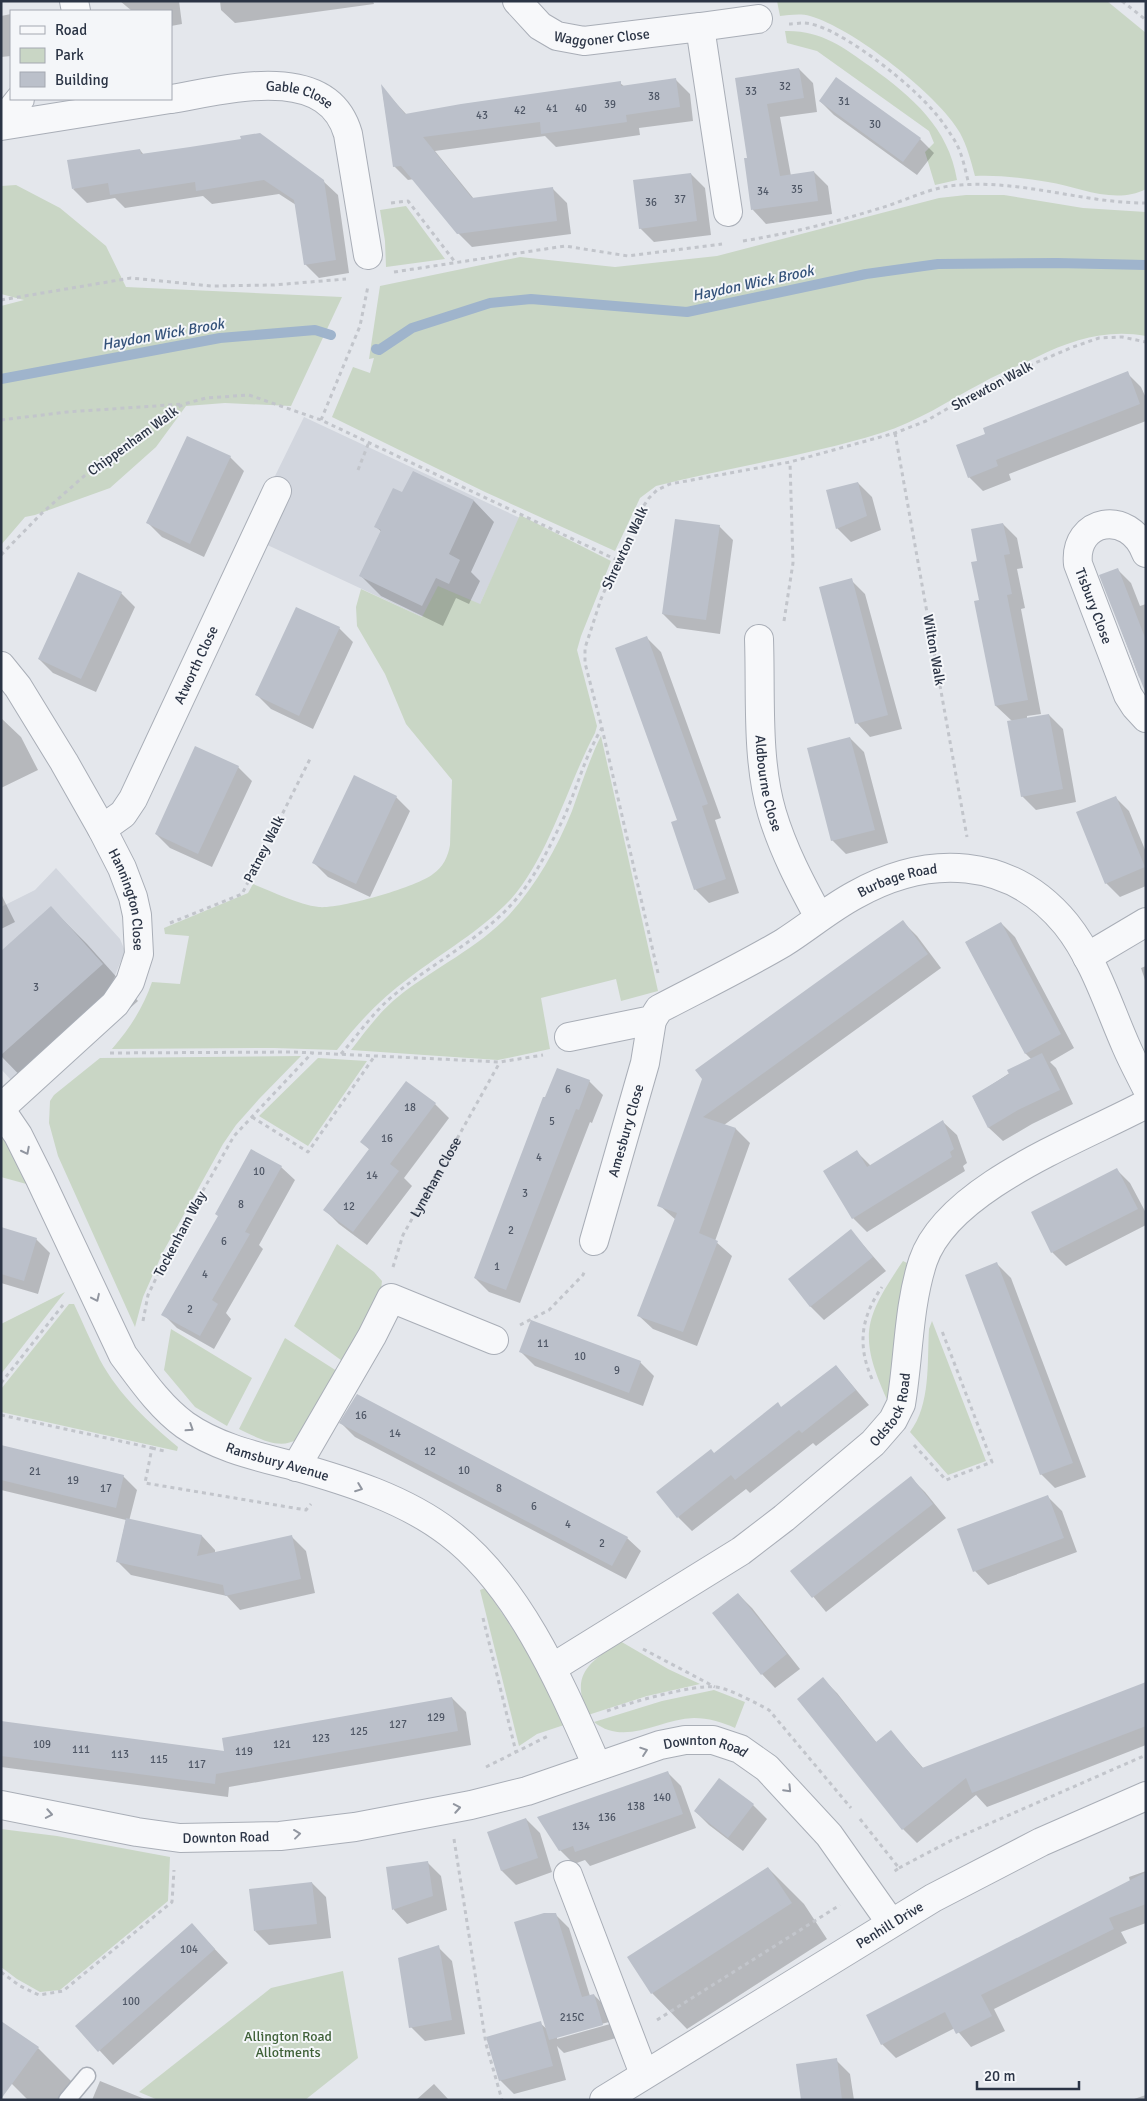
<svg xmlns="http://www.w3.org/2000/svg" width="1147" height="2101" viewBox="0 0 1147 2101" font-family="Signika,sans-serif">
<rect width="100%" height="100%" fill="#e4e7ec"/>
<path fill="#d2d6de" d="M304,417L520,518L480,604L422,617L246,535Z
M56,868L120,939L125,951L109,990L11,1080L1,1069V907L35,890Z"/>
<path fill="#c9d6c5" d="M777,1H1107L1146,33V189C1115,205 1079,187 1048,182C1024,178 1000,175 975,176C971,161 967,146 960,133C939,95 851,27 810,16C801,13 789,15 780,16Z
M785,31C821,30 843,47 871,67C912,97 949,128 957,180L935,185L925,152L934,143L929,131L817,51L787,43Z
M16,185L60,208L106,246L126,287L342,297L291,406L225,403L186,406L156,447L110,488L35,515L25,517L1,545V306L24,300L1,294V186Z
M966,195H1004L1083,208L1146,212V336C1106,329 1072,340 1037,357C1019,366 999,373 982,383C948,401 917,422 881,433C807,456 730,467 656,486L640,498L615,551L485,492L332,417L353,367L370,373L374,358L369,359L380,286L520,257L615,267L717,256L939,198Z
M406,206L445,259L386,267L385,241L380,210Z
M520,515L611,561L581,636L577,650L597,726L595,733C568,784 549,856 511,899C481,931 443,952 409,978C381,998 358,1023 337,1050L274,1048L112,1049C130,1028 143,1008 152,982L180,984L189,936L165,934L164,928L248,893L253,884C274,892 297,904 319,907C340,909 417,887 433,874C443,867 448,857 450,845L452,780L406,724L385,674L357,626L356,607L361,589L422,617L438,586L480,604Z
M601,736L658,991L621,1001L616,979L541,998L550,1049L498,1060L351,1050C365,1032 380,1011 399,996C434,968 478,948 509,915C536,885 557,848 572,811C581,786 589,760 601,736Z
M301,1056L259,1099L236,1125L223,1144L163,1252L143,1297L135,1327L58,1156L49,1123L50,1101L54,1095L100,1058Z
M318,1058L367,1061L308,1146L259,1116Z
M1,1127L30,1185L1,1177Z
M337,1244L374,1272L382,1281L381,1289L345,1363L294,1326Z
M903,1261L907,1263L902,1285L889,1404C858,1337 863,1320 903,1261Z
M65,1292L1,1374V1324Z
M69,1304H74C83,1323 91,1342 100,1360C119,1395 148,1422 178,1447L177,1451L1,1412V1389Z
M932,1321L986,1461L948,1475L910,1432C931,1404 927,1362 929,1329Z
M171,1329L252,1378L227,1426L195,1407L164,1370Z
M285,1338L340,1373L297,1439C280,1451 256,1437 239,1429Z
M485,1588L534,1660L564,1725L537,1734L519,1746L480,1590Z
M620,1641L668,1669L700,1684L647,1696L588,1715C570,1674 588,1664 620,1641Z
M714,1690L745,1702L735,1728C722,1722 708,1718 694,1718C659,1719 625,1747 594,1722L662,1701Z
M1,1829L57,1836L170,1857L168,1901L60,1990L40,1992L17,1979L1,1967Z
M343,1971L358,2058L305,2100H158L139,2092L271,1988Z"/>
<path fill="#0003" fill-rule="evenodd" d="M120,1H179L182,24L171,26V11H132Z
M220,1H373L374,4L235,23L221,10Z
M11,14V56L1,57V16Z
M799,69L813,83L817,112L780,117L791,176L814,172L828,186L832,214L766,224L753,210L749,159L736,80Z
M676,80L690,94L693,121L639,128L640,135L556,147L545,136L435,151L474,199L553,189L567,203L571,234L472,247L458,233L414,179L408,180L394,166L382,88L407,115L620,83L625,87Z
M820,101L920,139L934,153L917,175L834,115Z
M140,150L144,155L323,181L338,195L349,273L319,278L305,264L296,205L279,194L212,204L203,196L125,208L115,198L87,203L73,189Z
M691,174L705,188L711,235L654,242L640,228Z
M1127,373L1141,387L1146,398V421L1009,474L1011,480L983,491L969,477Z
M230,457L244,471L204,557L162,537L148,523Z
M858,483L872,497L881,530L851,542L837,528Z
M403,494L474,501L494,522L471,572L480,581L469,604L456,598L443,626L381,596L361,576L382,532L376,527Z
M1003,524L1017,538L1023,568L1017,569L1025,608L1021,609L1041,714L1027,716V719L1049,715L1063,729L1076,802L1036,810L1022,796L1012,721L996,706L980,601L979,562Z
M719,526L733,540L720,634L677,628L663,614Z
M1118,570L1131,583L1140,606L1146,604V683L1139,677L1101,576Z
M851,580L865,594L902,729L870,737L857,723Z
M121,593L135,607L96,692L53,673L39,659Z
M339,628L353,642L313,729L271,709L257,695Z
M647,638L661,652L721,818L715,820L739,893L709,903L695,889L679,821Z
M1,718L21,737L38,770L1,788Z
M850,738L864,752L888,843L846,854L832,840Z
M238,767L252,781L212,867L170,848L156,834Z
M396,797L410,811L370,897L328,877L314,863Z
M1115,797L1129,811L1146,852V886L1120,897L1106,883Z
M1,894L15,922L1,929Z
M51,908L87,944L138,1001L36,1092L1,1056V953Z
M903,922L917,936L941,968L724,1125L736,1129L750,1143L715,1241L732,1256L697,1346L653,1329L639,1316L676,1220L659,1205L703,1079Z
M1001,923L1015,937L1074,1048L1050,1062L1056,1068L1073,1104L1032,1124L1003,1141L989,1128L973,1097L1031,1059L1026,1054L966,942Z
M1146,966V983L1141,968Z
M589,1081L603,1095L592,1123L590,1122L520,1303L489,1292L475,1278Z
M435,1104L449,1118L404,1178L412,1186L367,1245L339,1224L325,1210L370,1150L362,1142Z
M943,1122L957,1135L967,1163L963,1166L965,1171L867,1232L853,1218L857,1152L871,1166Z
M281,1167L295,1180L259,1245L263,1249L226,1313L231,1319L214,1349L177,1328L163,1314Z
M1116,1169L1130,1183L1146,1213V1225L1066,1266L1052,1252Z
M1,1229L36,1239L50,1253L38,1294L1,1283Z
M851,1231L886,1271L824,1320L810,1306Z
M997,1264L1011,1278L1086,1477L1055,1488L1041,1474Z
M521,1352L640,1362L654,1376L643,1406L535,1366Z
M836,1366L869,1405L816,1446L813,1443L750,1493L746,1489L692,1531L678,1517L714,1454L782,1408Z
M341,1423L627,1538L641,1551L626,1579L355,1437Z
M1,1447L123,1476L137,1490L129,1521L202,1536L215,1550V1554L292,1537L306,1551L315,1593L240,1610L227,1596L131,1575L117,1561L126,1520L1,1490Z
M911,1478L925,1492L946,1518L826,1612L792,1571Z
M1048,1497L1062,1511L1077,1552L988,1585L975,1571Z
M738,1594L752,1608L800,1669L775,1688L762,1674Z
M823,1679L837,1693L877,1743L891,1732L924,1769L1146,1683V1745L987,1807L976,1795L917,1843L903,1829Z
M452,1698L466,1712L471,1745L229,1787L228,1797L1,1767V1723L226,1752Z
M667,1772L681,1786L696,1828L590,1866L585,1860L574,1864L560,1850Z
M753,1805L767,1819L743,1851L709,1825L695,1811Z
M526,1819L540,1833L552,1872L516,1885L502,1871L489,1833Z
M427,1862L441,1876L447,1910L407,1924L394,1910L387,1868Z
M768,1868L804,1904L827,1939L687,2029L652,1993Z
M1146,1871V1923L1121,1932L1127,1943L994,2009L1005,2031L971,2047L955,2028L896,2058L882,2044L1130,1881L1129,1877Z
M312,1883L326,1897L331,1938L269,1945L255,1931Z
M555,1914L569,1928L590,1996L594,1995L608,2009L616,2038L564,2053L557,2046L566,2080L514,2094L500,2080L540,2023L548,2030ZM609,2022L610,2024L557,2039V2036Z
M192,1925L228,1963L113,2065L77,2026Z
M438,1947L452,1961L465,2034L425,2041L411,2027Z
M38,2048L74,2084L62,2100H28L1,2073Z
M836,2060L850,2074L854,2100H802Z
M100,2081L147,2100H92Z
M434,2084L449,2100H416Z
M1146,2095V2100H1131Z"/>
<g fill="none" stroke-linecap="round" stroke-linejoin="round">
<path stroke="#9fb4cc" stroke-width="10" d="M376,349L379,350L412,328L490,303L531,299L687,312L866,274L938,264L1057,263L1146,265
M1,379L220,338L315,330L331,335"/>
</g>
<path fill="#bbc0ca" d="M799,68L804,98L767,104L780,176L814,171L818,201L751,210L744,158H747L735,78Z
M836,77L921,138L903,162L819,101Z
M676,78L680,107L626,115L627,122L541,134L540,122L423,137L472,198L553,187L557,221L457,234L401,166L393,167L381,84L405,114L461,104L621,81V86Z
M260,133L324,180L336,260L304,265L294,200L264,180L196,191L195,182L110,195L108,183L72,189L67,160L140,149L141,154L190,147L241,139L240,136Z
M691,173L697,221L639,229L633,180Z
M1128,371L1140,404L996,460L998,466L968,478L956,445L985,434L983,428Z
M187,436L231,456L190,544L146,523Z
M413,471L474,500L449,554L460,560L449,584L436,578L422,606L359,576L381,530L374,527L393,488L402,492Z
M858,482L867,516L836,529L826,490Z
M675,519L720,525L706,620L662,614Z
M1003,523L1010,554L1004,555L1012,594L1007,595L1028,700L995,706L974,601L979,600L971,562L977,561L971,529Z
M1118,568L1146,640V694L1099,575Z
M78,572L122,592L81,679L38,659Z
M852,578L888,715L855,724L819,587Z
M296,607L340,627L299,716L255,695Z
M647,636L708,804L702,806L726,879L694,890L671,822L677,820L615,648Z
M1049,714L1063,789L1021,797L1007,721Z
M850,737L875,830L831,841L807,748Z
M195,746L239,766L198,854L155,834Z
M354,775L397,796L356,884L312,863Z
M1116,796L1145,867L1105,884L1076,812Z
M51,906L103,964L1,1055V951Z
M903,920L928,954L703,1117L736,1128L699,1233L718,1241L683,1332L637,1316L677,1213L657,1206L702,1079L695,1070Z
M1001,922L1061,1034L1025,1054L965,942Z
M1042,1053L1060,1090L1018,1110L988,1128L972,1096L1009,1074L1007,1070Z
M557,1068L590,1080L579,1110L576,1109L506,1290L474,1278L543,1097H545Z
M406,1081L436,1103L390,1164L399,1171L353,1232L323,1210L369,1149L360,1142Z
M943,1120L954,1149L950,1152L952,1157L852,1219L823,1171L857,1150L867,1167Z
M251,1149L282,1166L245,1232L250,1234L212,1300L218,1304L200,1336L161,1315L218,1216L215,1214Z
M1117,1168L1138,1209L1051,1253L1031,1212Z
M1,1227L37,1238L24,1281L1,1274Z
M851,1229L873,1257L810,1307L788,1279Z
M997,1262L1073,1463L1040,1475L965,1275Z
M531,1320L641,1361L629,1393L519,1352Z
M836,1365L856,1390L802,1433L799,1430L735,1480L731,1475L677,1518L656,1492L711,1449L714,1453L778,1402L781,1407Z
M357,1394L628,1537L612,1566L339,1423Z
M1,1445L124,1475L116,1508L1,1480Z
M911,1476L933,1504L812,1598L790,1571Z
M1048,1495L1064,1538L973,1572L957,1529Z
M126,1518L202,1535L197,1556L292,1535L301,1579L225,1596L223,1585L116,1562Z
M738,1593L787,1654L761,1675L712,1613Z
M823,1677L876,1742L891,1730L922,1768L1146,1682V1726L972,1793L966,1778L902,1830L797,1699Z
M452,1697L458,1731L216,1774L215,1784L1,1756V1721L224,1751L222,1738Z
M668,1771L683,1814L601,1843L575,1852L573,1846L559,1851L537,1817Z
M719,1778L754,1804L728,1838L694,1811Z
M526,1818L538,1858L501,1871L487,1832Z
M428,1861L433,1896L392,1910L386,1867Z
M768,1867L792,1903L651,1994L627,1957Z
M1146,1872V1904L1109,1918L1114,1929L981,1995L992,2016L956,2034L945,2012L881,2045L866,2015Z
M312,1882L317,1924L254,1931L249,1889Z
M544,1913H556L582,1997L594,1994L603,2025L549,2040L514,1922Z
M192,1923L215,1949L98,2052L75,2026Z
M439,1945L452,2020L409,2028L398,1958Z
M1,2021L39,2047L1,2099Z
M541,2021L553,2066L499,2081L486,2037Z
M837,2058L842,2100H801L796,2064Z"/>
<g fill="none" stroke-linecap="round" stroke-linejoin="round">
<defs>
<path id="lane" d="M67,2100L87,2076"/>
<g id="street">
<path d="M74,1L76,11"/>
<path id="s2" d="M517,1L540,26L557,36L584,41L700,27L728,212"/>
<path d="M700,27L758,19"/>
<path id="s3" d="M171,99C225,90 327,61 348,134L368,255"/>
<path d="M1,123L20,99"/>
<path d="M1,126L170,99"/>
<path id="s4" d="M1146,553C1129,508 1073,519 1078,564L1128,695L1135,706L1146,718"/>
<path id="s5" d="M759,639C761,694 756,759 772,813C783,850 801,884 819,917"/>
<path id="s6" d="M1,666L18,687L64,762L102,829L122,868L133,897L137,915L139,954L130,982L115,1004L1,1108"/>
<path id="s7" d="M102,829L123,814L133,799L277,491"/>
<path d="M1087,957L1146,922"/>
<path id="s8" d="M569,1037L652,1020L659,1009C701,987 742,967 783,943C807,928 829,909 855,895C928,854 1010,856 1066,924C1094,959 1108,1005 1126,1046C1132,1060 1139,1073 1146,1087"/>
<path id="s9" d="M1,1110L18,1135L40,1179L123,1355C141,1379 160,1407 185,1425C218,1448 256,1456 294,1466C347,1481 405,1499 449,1533C520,1587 562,1687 597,1766"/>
<path id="s10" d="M594,1241L645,1063L652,1020"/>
<path d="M296,1467L372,1336L391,1298L494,1340"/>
<path id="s11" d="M552,1668L741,1551L784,1518L873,1443L893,1420L901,1404C909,1356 908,1307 923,1261C948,1187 1081,1139 1146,1104"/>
<path id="s12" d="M1,1805L137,1832L180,1838L280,1836L355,1827L471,1805L527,1791L660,1745L685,1740H713L740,1749L767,1768L829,1835L891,1923"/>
<path d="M568,1875L644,2074"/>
<path id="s13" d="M604,2100L933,1898L1041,1842L1146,1796"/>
</g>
</defs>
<use href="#lane" stroke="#a9aeb7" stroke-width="19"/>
<use href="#street" stroke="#a9aeb7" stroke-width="30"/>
<g stroke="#c2c5cb" stroke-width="3" stroke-dasharray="4 4" stroke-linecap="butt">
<path d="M1122,1L1146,20"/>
<path d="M789,24C793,24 799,23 804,23C834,24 897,74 919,96C932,108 944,123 953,138C962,151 965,169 969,185"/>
<path d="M391,203L408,201L455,262"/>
<path d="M743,241C792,233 840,221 887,206C911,198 935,186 960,185C1023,180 1083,203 1146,203"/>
<path d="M394,272L565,246L628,256L722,244"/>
<path d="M1,300L131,278L211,286L274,285L346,279"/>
<path d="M1,420L67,412L184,404"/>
<path d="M321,420L360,326L368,286"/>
<path d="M895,433L967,837"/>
<path d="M358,470L369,442"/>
<path d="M1,555L42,513L99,463L165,415L184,404L206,398L249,395L321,420L617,560"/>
<path d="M784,621L793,563L790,462"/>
<path d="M170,923L242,894L310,759"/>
<path d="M658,973L602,728L585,663V648L601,599L636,517L649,498L657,490L670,484L790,462L895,433L926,421L980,390L1028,366L1073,347L1099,338L1122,337L1146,342"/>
<path d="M110,1053L294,1052L500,1062L543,1055"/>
<path d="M341,1054C358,1035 374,1011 394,995C435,961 484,938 518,897C537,874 552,842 565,815C578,785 585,756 602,728"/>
<path d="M252,1117L308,1152L374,1057"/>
<path id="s1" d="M393,1267L403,1235L500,1062"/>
<path d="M143,1321L148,1295L172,1245L234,1136L312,1053"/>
<path d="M520,1325L549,1310L583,1275L585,1270"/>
<path d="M872,1379C857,1345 861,1317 882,1287"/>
<path d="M1,1383L63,1305"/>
<path d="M1,1415L152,1448L145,1483L306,1510L311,1504"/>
<path d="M914,1445L946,1480L992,1462L942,1331"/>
<path d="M152,1448L164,1451"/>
<path d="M483,1618L516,1752"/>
<path d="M643,1649L715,1687"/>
<path d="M607,1711C628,1703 694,1684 716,1687C730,1689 756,1703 769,1710L851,1808"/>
<path d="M486,1767L550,1735"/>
<path d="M860,1819L899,1868L892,1873"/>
<path d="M454,1839L486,2044L502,2100"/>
<path d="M899,1868L952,1840L1146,1755"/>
<path d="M1,1972L20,1986L39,1995L63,1991L172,1902L174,1870"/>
<path d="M657,2020L840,1905"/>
</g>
<use href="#lane" stroke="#f7f8fa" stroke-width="16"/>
<use href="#street" stroke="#f7f8fa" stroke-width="28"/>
</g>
<defs><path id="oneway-chevron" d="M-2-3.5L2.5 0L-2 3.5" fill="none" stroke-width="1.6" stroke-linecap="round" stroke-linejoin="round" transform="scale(1.25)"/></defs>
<g stroke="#9196a0">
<use href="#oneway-chevron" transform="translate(26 1151) rotate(63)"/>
<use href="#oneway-chevron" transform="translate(96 1298) rotate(65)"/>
<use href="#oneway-chevron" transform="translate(190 1428) rotate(33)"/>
<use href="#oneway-chevron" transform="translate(359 1488) rotate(21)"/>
<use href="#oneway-chevron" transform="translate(644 1751) rotate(-19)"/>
<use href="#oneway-chevron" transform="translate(788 1789) rotate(46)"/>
<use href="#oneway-chevron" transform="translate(457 1808) rotate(-10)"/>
<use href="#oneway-chevron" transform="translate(49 1814) rotate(10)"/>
<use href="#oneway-chevron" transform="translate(297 1834) rotate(-7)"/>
</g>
<g text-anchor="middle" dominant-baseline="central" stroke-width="4" stroke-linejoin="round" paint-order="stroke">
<g font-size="11" fill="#4f5766">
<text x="785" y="86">32</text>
<text x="751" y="91">33</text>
<text x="654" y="96">38</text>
<text x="844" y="101">31</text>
<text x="610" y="104">39</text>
<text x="552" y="108">41</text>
<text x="581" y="108">40</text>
<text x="520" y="110">42</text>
<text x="482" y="115">43</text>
<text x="875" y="124">30</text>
<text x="797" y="189">35</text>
<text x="763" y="191">34</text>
<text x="680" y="199">37</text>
<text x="651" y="202">36</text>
<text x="36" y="987">3</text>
<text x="568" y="1089">6</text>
<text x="410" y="1107">18</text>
<text x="552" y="1121">5</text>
<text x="387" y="1138">16</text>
<text x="539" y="1157">4</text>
<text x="259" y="1171">10</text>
<text x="372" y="1175">14</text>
<text x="525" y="1193">3</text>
<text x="241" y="1204">8</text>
<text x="349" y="1206">12</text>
<text x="511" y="1230">2</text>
<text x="224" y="1241">6</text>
<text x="497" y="1266">1</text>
<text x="205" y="1274">4</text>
<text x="190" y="1309">2</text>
<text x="543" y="1343">11</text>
<text x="580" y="1356">10</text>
<text x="617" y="1370">9</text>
<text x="361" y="1415">16</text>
<text x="395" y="1433">14</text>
<text x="430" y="1451">12</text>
<text x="464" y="1470">10</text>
<text x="35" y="1471">21</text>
<text x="73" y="1480">19</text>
<text x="106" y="1488">17</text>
<text x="499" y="1488">8</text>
<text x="534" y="1506">6</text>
<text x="568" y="1524">4</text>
<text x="602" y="1543">2</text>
<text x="436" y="1717">129</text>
<text x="398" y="1724">127</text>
<text x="359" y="1731">125</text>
<text x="321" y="1738">123</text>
<text x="42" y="1744">109</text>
<text x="282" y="1744">121</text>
<text x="81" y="1749">111</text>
<text x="244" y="1751">119</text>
<text x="120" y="1754">113</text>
<text x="159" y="1759">115</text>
<text x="197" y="1764">117</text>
<text x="662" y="1797">140</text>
<text x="636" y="1806">138</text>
<text x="607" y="1817">136</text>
<text x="581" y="1826">134</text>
<text x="189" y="1949">104</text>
<text x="131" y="2001">100</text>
<text x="572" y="2017">215C</text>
</g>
<g font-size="14" fill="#2b3445" stroke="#f4f6f9">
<text stroke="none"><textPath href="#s2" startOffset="99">Waggoner Close</textPath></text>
<text stroke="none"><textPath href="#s3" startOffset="131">Gable Close</textPath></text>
<text transform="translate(992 386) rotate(-28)">Shrewton Walk</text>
<text transform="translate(133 441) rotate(-36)">Chippenham Walk</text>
<text transform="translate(625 548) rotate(-65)">Shrewton Walk</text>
<text stroke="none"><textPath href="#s4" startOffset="152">Tisbury Close</textPath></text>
<text transform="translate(934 650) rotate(80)">Wilton Walk</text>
<text stroke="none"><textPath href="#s7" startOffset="192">Atworth Close</textPath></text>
<text stroke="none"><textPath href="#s5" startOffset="145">Aldbourne Close</textPath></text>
<text transform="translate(264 849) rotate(-63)">Patney Walk</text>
<text stroke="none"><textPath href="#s8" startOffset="370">Burbage Road</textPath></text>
<text stroke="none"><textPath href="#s6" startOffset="268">Hannington Close</textPath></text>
<text stroke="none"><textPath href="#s10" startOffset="115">Amesbury Close</textPath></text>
<text stroke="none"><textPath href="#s1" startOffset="100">Lyneham Close</textPath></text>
<text transform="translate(180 1234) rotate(-62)">Tockenham Way</text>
<text stroke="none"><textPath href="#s11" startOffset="432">Odstock Road</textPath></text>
<text stroke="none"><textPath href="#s9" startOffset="468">Ramsbury Avenue</textPath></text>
<text stroke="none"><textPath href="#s12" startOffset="721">Downton Road</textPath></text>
<text stroke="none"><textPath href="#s12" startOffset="228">Downton Road</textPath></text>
<text stroke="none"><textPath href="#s13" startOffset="335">Penhill Drive</textPath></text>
</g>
<g font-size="14" fill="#3f6138" stroke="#f4f6f9">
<text x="288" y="2036">Allington Road<tspan x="288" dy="16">Allotments</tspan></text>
</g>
<g font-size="15" font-style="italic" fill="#34527a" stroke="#f4f6f9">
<text transform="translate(753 283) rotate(-12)">Haydon Wick Brook</text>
<text transform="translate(163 334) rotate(-10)">Haydon Wick Brook</text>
</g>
</g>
<rect width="1147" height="2101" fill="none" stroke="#2b3445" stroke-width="5"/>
<rect x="10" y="10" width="162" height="90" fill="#f4f6f9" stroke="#a4a8b1"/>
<rect x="20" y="26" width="25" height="8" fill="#f7f8fa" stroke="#a4a8b1"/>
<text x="55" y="35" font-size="15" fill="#2b3445">Road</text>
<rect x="20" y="48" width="25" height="15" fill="#c9d6c5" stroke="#a4a8b1"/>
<text x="55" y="60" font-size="15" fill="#2b3445">Park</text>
<rect x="20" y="72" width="25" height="15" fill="#bbc0ca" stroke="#a4a8b1"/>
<text x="55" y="85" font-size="15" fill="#2b3445">Building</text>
<path d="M977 2081v8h102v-8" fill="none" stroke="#2b3445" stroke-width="2.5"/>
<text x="984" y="2081" font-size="15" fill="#2b3445" stroke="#f4f6f9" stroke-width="4" paint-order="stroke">20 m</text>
</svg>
